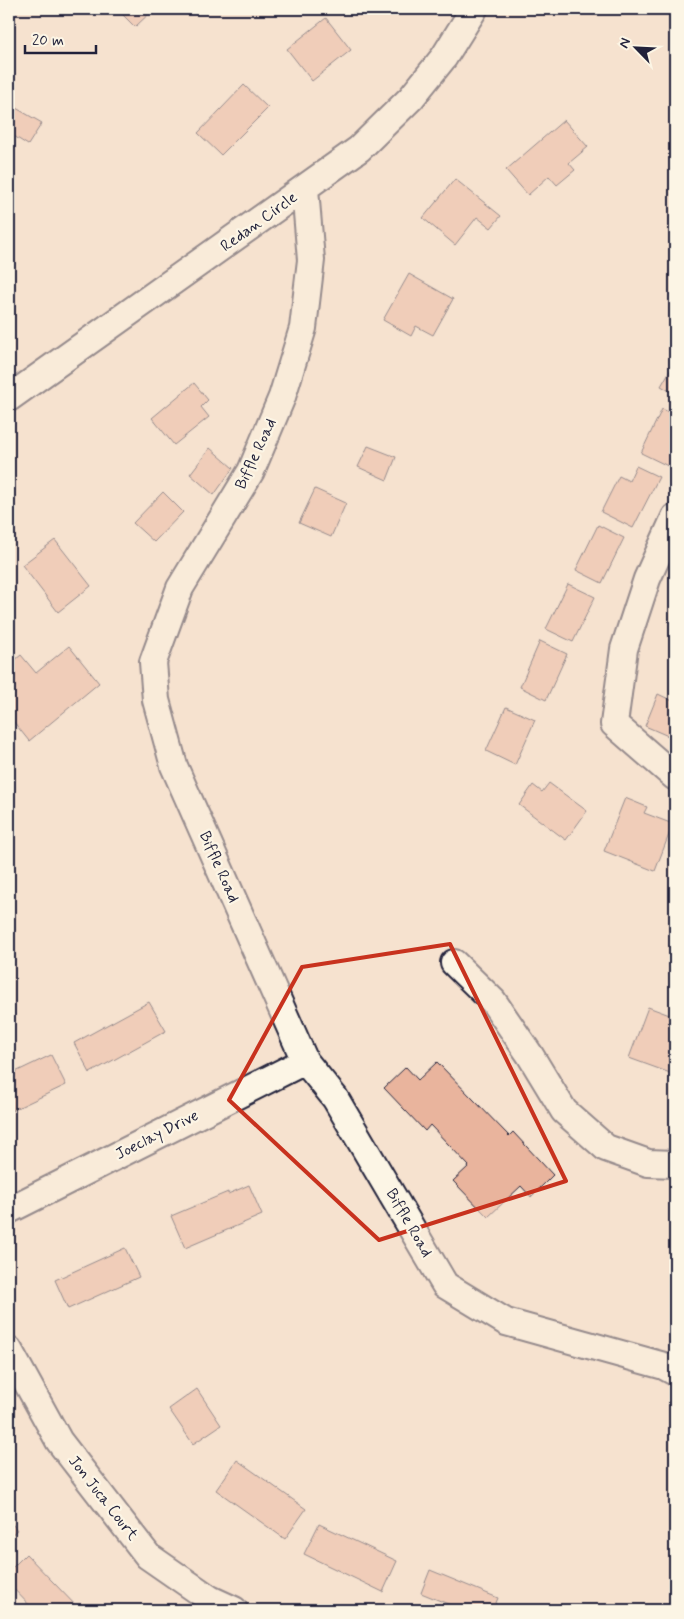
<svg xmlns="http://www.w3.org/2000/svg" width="684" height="1619" viewBox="0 0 684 1619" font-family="Mynerve,sans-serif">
<rect width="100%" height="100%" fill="#f6e2cf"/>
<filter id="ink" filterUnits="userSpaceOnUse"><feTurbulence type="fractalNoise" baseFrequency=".02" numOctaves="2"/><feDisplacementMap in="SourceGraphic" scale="10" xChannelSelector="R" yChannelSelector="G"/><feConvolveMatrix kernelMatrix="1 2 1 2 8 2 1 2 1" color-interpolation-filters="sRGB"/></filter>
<g filter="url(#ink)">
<path fill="#e9b49d" stroke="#22223b" d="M117,9H154L135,27Z
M9,15L15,23L9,29Z
M326,18L351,50L312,81L287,49Z
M244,85L268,108L221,155L198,133Z
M9,104L42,123L28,145L9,133Z
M564,120L588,147L569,163L575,170L557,185L549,176L528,195L506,170Z
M455,179L501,216L491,228L477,217L455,245L423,218Z
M409,274L453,299L433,335L416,326L411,336L383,320Z
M675,362V394L661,386Z
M194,383L208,400L201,407L209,417L174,445L152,418Z
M662,409L675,415V462L672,468L641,453Z
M368,446L396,457L387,480L358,467Z
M210,448L233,468L214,495L190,474Z
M636,466L659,477L633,528L601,512L619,476L629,481Z
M315,489L346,503L331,537L299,523Z
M163,492L183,512L154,542L133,523Z
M598,525L624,538L602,583L576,570Z
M55,540L91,586L58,612L22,565Z
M568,584L595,597L573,642L546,629Z
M540,641L567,654L546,700L520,687Z
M69,646L99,683L29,741L9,716V665L21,655L36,673Z
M658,694L675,702V739L645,726Z
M506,707L535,720L515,765L486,751Z
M549,783L587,811L566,840L519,805L533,785L542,792Z
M625,798L647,807L644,813L673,824L655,871L604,851Z
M149,1002L166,1031L90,1073L74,1043Z
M648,1007L675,1017L673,1074L629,1058Z
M51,1055L66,1085L9,1112V1075Z
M437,1062L509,1136L513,1132L553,1175L531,1197L521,1186L488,1217L453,1181L469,1166L430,1125L425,1131L384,1088L406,1067L418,1080Z
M249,1185L262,1215L185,1248L171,1216L228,1192V1194Z
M125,1248L139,1277L68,1309L55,1280Z
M197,1389L221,1425L193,1444L169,1409Z
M237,1460L306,1509L285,1539L216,1490Z
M9,1520L17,1530L9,1537Z
M319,1524L397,1561L383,1592L304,1554Z
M26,1554L80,1610H34L9,1584V1571Z
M430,1570L498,1598L493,1610H463L421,1593Z
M526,1605L541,1610H524Z"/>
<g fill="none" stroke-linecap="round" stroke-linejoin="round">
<defs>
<path id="minor" d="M305,189L311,260L303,328L282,397L251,471L180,588L153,662L156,700L174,766L305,1061L335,1098L445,1285L506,1322L664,1366L675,1372
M9,398L359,149L411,98L444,57L474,9
M675,517L647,579L624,649L614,724L675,777
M454,963L493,1001L530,1055L564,1111L606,1148L648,1163L675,1164
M9,1210L305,1061
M9,1350L59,1441L148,1556L210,1599L234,1610"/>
</defs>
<use href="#minor" stroke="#22223b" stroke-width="30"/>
<use href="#minor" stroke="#fcf5e5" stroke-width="26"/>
</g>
</g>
<path d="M0 0H684V1619H0ZM450,944L566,1181L379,1240L229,1100L302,967Z" fill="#f6e2cf" fill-opacity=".55" fill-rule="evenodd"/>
<path fill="none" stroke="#c8321e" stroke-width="4" stroke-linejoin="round" d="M450,944L566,1181L379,1240L229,1100L302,967Z"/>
<g text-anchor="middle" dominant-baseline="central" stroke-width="4.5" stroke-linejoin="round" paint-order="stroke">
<g font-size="16" fill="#22223b" stroke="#fcf5e5">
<text transform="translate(259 222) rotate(-36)">Redan Circle</text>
<text transform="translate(256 454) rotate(-65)">Biffle Road</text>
<text transform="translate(219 867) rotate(66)">Biffle Road</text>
<text transform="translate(157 1135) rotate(-27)">Joeclay Drive</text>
<text transform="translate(409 1223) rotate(60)">Biffle Road</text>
<text transform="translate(103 1498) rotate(52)">Jon Juca Court</text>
</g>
</g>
<rect width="684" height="1619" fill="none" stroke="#fcf5e5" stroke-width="30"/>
<rect x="15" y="15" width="654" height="1589" fill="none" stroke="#22223b" stroke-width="2" filter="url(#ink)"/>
<g transform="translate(636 48) rotate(294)" stroke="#fcf5e5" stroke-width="4" paint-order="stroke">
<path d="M0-4L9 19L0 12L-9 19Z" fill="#22223b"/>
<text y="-8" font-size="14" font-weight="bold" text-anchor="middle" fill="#22223b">N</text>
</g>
<path d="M25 45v8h71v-8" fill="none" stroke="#22223b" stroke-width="2.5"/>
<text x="32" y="45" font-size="15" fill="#22223b" stroke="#fcf5e5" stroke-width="4" paint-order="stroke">20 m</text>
</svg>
